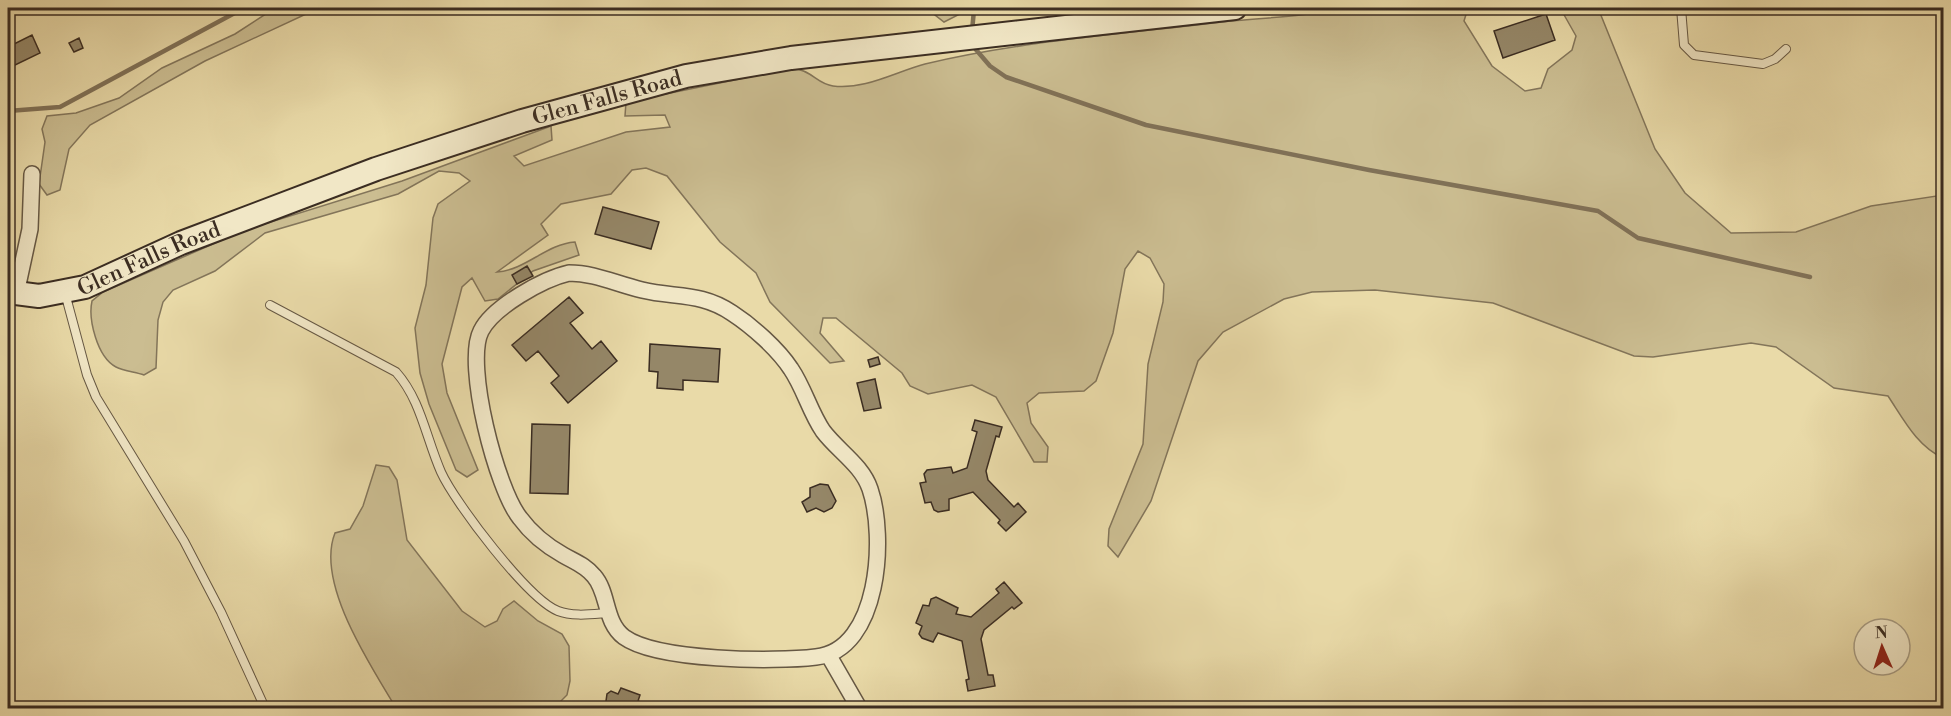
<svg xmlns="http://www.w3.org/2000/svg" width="1951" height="716" viewBox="0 0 1951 716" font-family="'Libre Bodoni',serif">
<rect width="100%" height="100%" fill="#e9daa8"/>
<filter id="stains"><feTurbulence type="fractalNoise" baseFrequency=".00333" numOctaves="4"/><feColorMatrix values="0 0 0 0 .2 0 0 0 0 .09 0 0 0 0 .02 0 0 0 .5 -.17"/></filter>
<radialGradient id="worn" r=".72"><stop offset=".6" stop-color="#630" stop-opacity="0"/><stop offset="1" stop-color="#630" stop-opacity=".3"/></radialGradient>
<path fill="#cbbd91" stroke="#83755a" stroke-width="1.5" d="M275,8H319L205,61L90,125L69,149L60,190L47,195L39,184L45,142L42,129L47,116L76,113L119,98L162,68L235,34Z
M926,8H965L960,14L944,22Z
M1339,8H1468L1464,21L1492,66L1525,91L1541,88L1548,69L1572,50L1576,36L1563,13L1550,8L1497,13L1476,8H1598L1655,149L1685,193L1731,233L1796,232L1871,206L1943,195V458C1917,446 1904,420 1888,396L1834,388L1776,347L1751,343L1653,357L1634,356L1493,303L1375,290L1312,292L1284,299L1223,332L1198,361L1151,501L1118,557L1108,546L1109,529L1143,444L1148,364L1163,302L1164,284L1150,258L1138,251L1125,269L1113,333L1096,381L1084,391L1039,393L1027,403L1031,423L1048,447L1047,462H1034L996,397L972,385L928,394L910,386L902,373L836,318H823L820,333L844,361L830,363L770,302L756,273L720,242L667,176L646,168L632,170L611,194L561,204L541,224L548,235L497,272C526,270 546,244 575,242L579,255L533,271L498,299L485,301L472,278L462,287L442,364L447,393L478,470L467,477L456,470L429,404L420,373L415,328L426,285L433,218L438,204L470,181L459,173L439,171L398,194L265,233L215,271L173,290L163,302L158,320L156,368L144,375C135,372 124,371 116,367C97,357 88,319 92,301L103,292L245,230L402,181L551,126L552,140L514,156L524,166L626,132L670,127L665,115L625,116L626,102L793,68C813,71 817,84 833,86C865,90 895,72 925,64C1022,41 1123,34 1222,22C1254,18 1310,17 1339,8Z
M376,465L389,467L397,480L407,540L462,611L485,627L497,621L503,609L514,601L538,621L562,634L569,646L570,681L567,695L554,708H396C371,666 315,583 335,533L350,529L363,506Z"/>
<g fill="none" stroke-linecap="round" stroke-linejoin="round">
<path stroke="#807157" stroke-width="4.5" d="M972,31L974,10L972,8
M972,45L990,66L1006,77L1146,125L1369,170L1598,211L1638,238L1810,277
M8,111L60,107L244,8"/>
</g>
<path fill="#958768" stroke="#3b2d22" stroke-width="1.5" d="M1546,14L1555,40L1503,58L1494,31Z
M32,35L40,53L11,67L8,60V47Z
M79,38L83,48L74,52L69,43Z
M603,207L659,222L651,249L595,234Z
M527,266L533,276L517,284L512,275Z
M569,297L583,313L570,323L592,349L601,341L617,361L568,403L551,383L559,376L538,351L526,361L512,345Z
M650,344L720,349L718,382L683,380V390L657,388L658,372L649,371Z
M878,357L880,364L870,367L868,360Z
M875,379L881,408L864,411L857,383Z
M975,420L1002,427L999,437L996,436L986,471L988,480L1014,507L1018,503L1026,512L1006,531L998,523L1000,520L973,492L949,499V510L938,512L934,510L931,502L925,503L920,483L926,482L924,474L927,470L951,467L953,473L967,468L977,432L972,430Z
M532,424L570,425L568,494L530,493Z
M820,484L828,485L836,501L832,508L824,512L816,508L807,512L802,502L810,497V488Z
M1004,582L1022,603L1014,609L1012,607L984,630L981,639L988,675H993L995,686L968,691L966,680L969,679L962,641L938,633L933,642L922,638L919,634L922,626L916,623L923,605L929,606L931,599L936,597L958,608L956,614L971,617L999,593L996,589Z
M621,688L640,695L638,701L647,704L648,708H605L607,694L611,691L618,694Z"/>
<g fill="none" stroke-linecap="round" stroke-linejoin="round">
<defs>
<path id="lane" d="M1681,8L1684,45L1694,55L1763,64L1775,59L1786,49
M65,293L87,375L96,397L184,541L221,612L265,708
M270,305L396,372C421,400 426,438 441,472C455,503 528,599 558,611C573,617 593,614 609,613"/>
<path id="street" d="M569,273C595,273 616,284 642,290C675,298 701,292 732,313C752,326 778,349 791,369C804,388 810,412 823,431C838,451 862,465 870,489C886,536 880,650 816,657C775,662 657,661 624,637C604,622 609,593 594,576C585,565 575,562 563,555C547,546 531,533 520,518C497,490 464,364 481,331C493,307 543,279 569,273Z
M16,294L30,229L32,174
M829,656L859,708"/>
<g id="secondary">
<path id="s1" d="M8,292L39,296L85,287L181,243L376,169L522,121L686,76L791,58L1235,8"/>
</g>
</defs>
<use href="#lane" stroke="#665844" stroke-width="10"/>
<use href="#street" stroke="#665844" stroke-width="18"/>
<use href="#secondary" stroke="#3b2d22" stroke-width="26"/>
<use href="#lane" stroke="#f1e7c6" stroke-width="8"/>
<use href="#street" stroke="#f1e7c6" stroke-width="15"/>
<use href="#secondary" stroke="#f1e7c6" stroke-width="22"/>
</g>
<g text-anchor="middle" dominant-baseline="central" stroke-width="6" stroke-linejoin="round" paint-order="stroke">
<g font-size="22" fill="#3b2d22" stroke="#f1e7c6">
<text stroke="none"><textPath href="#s1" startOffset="634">Glen Falls Road</textPath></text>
<text stroke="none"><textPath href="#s1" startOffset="148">Glen Falls Road</textPath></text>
</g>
</g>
<rect width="1951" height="716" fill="none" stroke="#e9daa8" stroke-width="30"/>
<rect x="9" y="9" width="1933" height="698" fill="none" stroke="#3b2d22" stroke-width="3"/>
<rect x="15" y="15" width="1921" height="686" fill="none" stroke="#3b2d22" stroke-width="1.5"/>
<g transform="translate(1882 647) rotate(357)"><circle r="28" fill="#f1e7c6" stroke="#a89d84" stroke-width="1.5"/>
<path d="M0-4.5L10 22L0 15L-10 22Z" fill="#8f2418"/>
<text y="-9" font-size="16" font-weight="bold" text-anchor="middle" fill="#3b2d22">N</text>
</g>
<rect width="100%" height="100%" filter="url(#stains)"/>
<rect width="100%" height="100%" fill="url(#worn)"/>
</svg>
